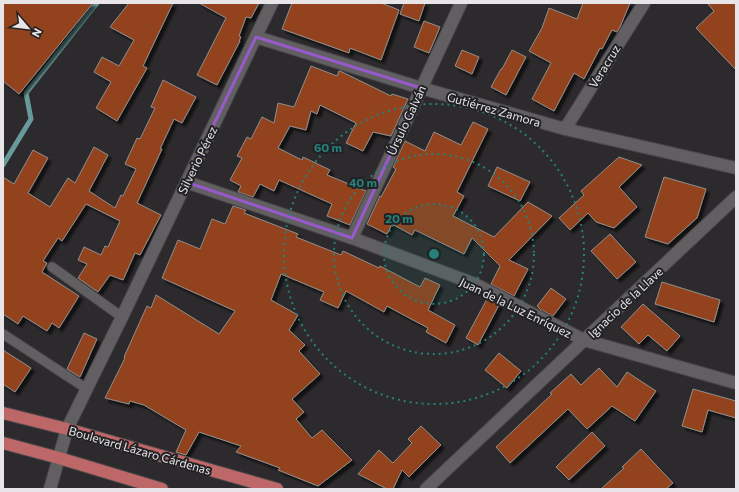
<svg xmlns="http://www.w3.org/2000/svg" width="739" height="492" viewBox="0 0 739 492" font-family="Commissioner,sans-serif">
<defs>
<filter id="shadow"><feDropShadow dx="3.5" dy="3.5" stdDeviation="1" flood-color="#0009"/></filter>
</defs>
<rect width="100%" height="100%" fill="#2c2a2c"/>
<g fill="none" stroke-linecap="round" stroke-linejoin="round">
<path stroke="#699a9b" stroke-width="5" d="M3,165L31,119L26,93L97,3"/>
</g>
<path fill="#92431d" stroke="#918e8d" filter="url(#shadow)" d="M3,3H93L19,94L3,81Z
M129,3H173L143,66L147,68L117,121L96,108L111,82L94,72L102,57L119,66L134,40L110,27Z
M199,3H259L251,18L246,17L239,36L241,37L239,41H240L217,85L197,75L226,18Z
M292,3H381L399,10L381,60L350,48L349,53L282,29Z
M404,3H425L419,21L400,14Z
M583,3H630L620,27L617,32L612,30L602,49L600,48L584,79L574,73L554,111L532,99L551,63L529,51L542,28L549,8L577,19Z
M707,3H736V70L696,28L714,11Z
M424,21L440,27L429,53L414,47Z
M462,50L479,57L472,74L455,66Z
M512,50L526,57L506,95L491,87L501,69H502Z
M311,66L337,76L339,71H340L391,96L392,94L408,99L391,136L373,132L363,151L346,143L356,123L320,105L317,114L311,111L306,130L290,126L278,148L302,160L303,157L330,170L327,175L366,191L350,225L327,216L332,204L279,180L274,191L260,184L253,197L238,192L241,186L230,180L242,158L237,156L247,137L251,139L262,117L274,123L278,103L294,107Z
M163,80L196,97L182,123L174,119L160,149H162L137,203L161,215L140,255L135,253L123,280L110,275L98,292L78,278L87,264L78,260L84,247L101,255L105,246L108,247L120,221L86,204L62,241L58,238L43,261L47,263L42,272L79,296L59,328L52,323L47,331L23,316L18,324L3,314V177L14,184L33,150L48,158L28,193L50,207L68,178L75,183L94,147L108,155L89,191L115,208L121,195L123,196L136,169L125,164L137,138L140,139L155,108L151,107Z
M473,122L488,129L457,192L464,196L453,216L494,237L528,202L552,216L509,260L528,269L514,296L491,284L500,266L472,238L464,254L415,230L412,235L392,224L387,234L367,224L380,196L381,197L396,169L393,167L405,141L425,151L434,132L461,145Z
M619,157L642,165L619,187L637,207L614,228L596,222L588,213L570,230L559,218L584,195L581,191Z
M497,167L530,182L520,201L488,186Z
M664,177L706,189L697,218L668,244L645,237Z
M233,206L246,210L244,213L298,234L296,237L341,255L343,251L379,268L380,266L420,287L425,278L440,285L428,310L455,325L446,343L426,332L428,328L387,306L384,312L346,291L338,308L320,300L324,292L281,274L271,300L298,315L289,330L305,345L299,351L320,374L292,399L304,412L296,419L312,438L322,430L352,460L318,486L278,470L280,468L236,452L241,446L199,432L186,455L176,452L186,430L144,405L130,401L129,404L105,398L125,358L124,357L147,306L151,308L156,295L219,334L235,311L162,278L178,240L200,249L212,219L225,224Z
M610,234L636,262L617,279L591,251Z
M662,282L720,300L714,322L655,304Z
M551,288L566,299L553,316L541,310L537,306Z
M487,299L499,305L478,345L466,338Z
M643,304L680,336L667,351L648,335L639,344L621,327Z
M84,333L97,339L80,377L67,369Z
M3,350L31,368L15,392L3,384Z
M499,353L521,371L507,388L485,370Z
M599,368L617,387L627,372L656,391L635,421L612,406L587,429L568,409L510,463L496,447L552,394L550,393L571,374L581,385Z
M693,389L736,401V418L708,410L702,432L682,426Z
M421,426L441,445L409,477L402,470L393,489H387L358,474L379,450L393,463L412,443L408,439Z
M592,432L605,446L569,480L556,467Z
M641,449L673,483L666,489H601L624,468L622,467Z"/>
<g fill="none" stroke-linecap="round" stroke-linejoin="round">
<defs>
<path id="service" d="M52,267L122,317
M3,334L87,389"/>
<path id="minor" d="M256,37L421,88L565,129L736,168
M565,129L644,3
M186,182L352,238L475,284L584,340L736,383
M352,238L461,3
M50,489L67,429L122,317L272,3
M426,489L736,197"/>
<path id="primary" d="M3,413L67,429L277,489
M3,443L59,458L162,489"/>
</defs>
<use href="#service" stroke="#474547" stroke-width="11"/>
<use href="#minor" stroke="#474547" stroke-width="14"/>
<use href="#primary" stroke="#474547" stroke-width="14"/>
<use href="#service" stroke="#615f61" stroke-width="9"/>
<use href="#minor" stroke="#615f61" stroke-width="12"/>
<use href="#primary" stroke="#bd6769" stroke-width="12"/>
</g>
<path fill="none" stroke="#965ac9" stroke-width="3" stroke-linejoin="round" d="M256,37L421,88L352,238L186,182Z"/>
<circle cx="434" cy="254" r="50" fill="#25817a" fill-opacity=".12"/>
<g fill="none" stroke="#25817a" stroke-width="2" stroke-dasharray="2 4">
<circle cx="434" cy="254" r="50"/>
<circle cx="434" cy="254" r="100"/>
<circle cx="434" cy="254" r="150"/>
</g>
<g text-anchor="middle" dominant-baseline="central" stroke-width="4" stroke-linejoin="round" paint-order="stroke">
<g font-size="12" fill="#e7e5e7" stroke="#222123">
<text transform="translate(604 66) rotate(-58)">Veracruz</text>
<text transform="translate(494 109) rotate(16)">Gutiérrez Zamora</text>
<text transform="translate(406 120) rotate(-65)">Úrsulo Galván</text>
<text transform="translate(197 160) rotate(-64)">Silverio Pérez</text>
<text transform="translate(625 302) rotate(-43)">Ignacio de la Llave</text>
<text transform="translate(516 307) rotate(26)">Juan de la Luz Enríquez</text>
<text transform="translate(140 450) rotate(16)">Boulevard Lázaro Cárdenas</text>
</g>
</g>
<circle cx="434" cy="254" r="6" fill="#25817a" stroke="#222123" stroke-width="2"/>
<g font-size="12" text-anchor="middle" font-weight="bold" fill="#25817a" stroke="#222123" stroke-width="4" stroke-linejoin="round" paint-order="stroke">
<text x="328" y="152">60 m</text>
<text x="363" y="187">40 m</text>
<text x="399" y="223">20 m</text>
</g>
<rect width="739" height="492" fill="none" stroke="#e7e5e7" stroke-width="8"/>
<g transform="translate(28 28) rotate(118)" stroke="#222123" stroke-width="3" paint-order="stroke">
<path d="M0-3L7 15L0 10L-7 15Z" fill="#e7e5e7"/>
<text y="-6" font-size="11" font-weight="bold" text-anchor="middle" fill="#e7e5e7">N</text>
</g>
</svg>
